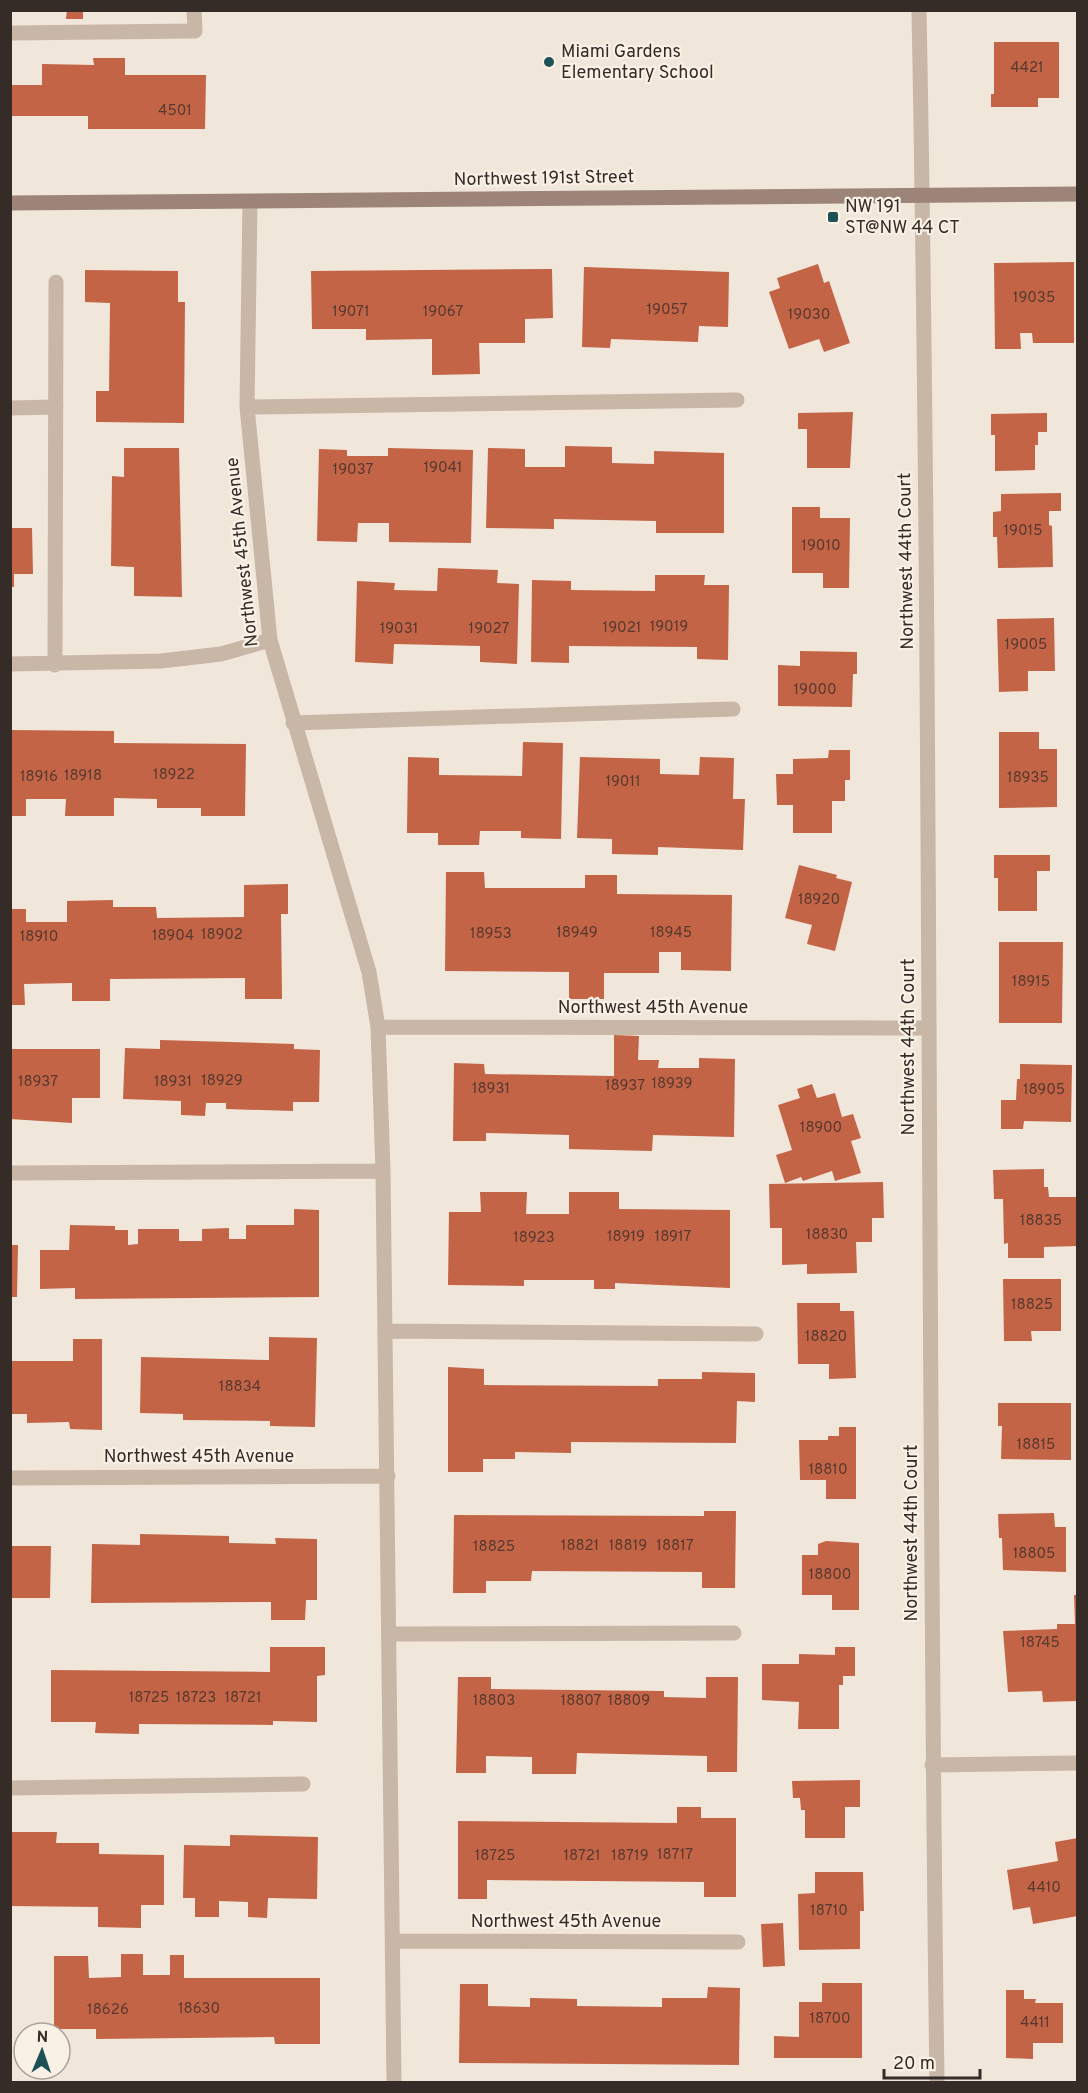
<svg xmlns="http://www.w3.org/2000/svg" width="1088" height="2093" viewBox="0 0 1088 2093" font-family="Overpass,sans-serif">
<rect width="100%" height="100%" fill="#f1e6da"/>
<path fill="#c36446" d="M67,10H83V19H66Z
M994,42H1059V98H1038V107H991V94H994Z
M93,58H125V75H206L205,129H88V116H10V85H42V64L94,65Z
M1074,262V343H1033L1032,333H1020L1021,349H995L994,263Z
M818,264L824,283L829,281L850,343L824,352L819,339L789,349L769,292L780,288L777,278Z
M584,267L729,272L728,327L699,326L698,342L611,339L610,348L582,347Z
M552,269L553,318L525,319V343H479L480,374L432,375V339L366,340V329H312L311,271Z
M85,270L178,271V302H185L184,423L96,422V391H109L110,303L85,302Z
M853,412L850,468H807V429H798V413Z
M1047,413V432H1038V445H1035V470L995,471V435H991V414Z
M565,446L612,447V463L654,464V451L724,453V533H656V521L554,519V529L486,528L488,448L525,449V467H565Z
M124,448H179L182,597L134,596V567L111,566L112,476L124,477Z
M388,448L473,450L471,543L389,542V523H358L357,542L317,541L319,449L347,450V456H388Z
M1061,493V511H1049V525L1052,526L1053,567L998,568L997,537H993V512L1001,511V494Z
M792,507H820V518H850L849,588H823V573H792Z
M10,528H32L33,574H14V587H10Z
M438,568L498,570L497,583L519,584L517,664L480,662V646L394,644L393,664L355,662L357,581L395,583L394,590L437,591Z
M655,575H705L704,585H729L728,660L697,659V647L569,646V663L531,662L532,580L571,581V590L655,591Z
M1054,618L1055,671H1028V691L999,692L997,619Z
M800,651L857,652V674H853L852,707L778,706V665L800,666Z
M10,730L114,731V743L246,744L245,816H201V808H157V799L114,798V816H65L66,799H26V816H10Z
M999,732H1039V749H1057V807L999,808Z
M523,742L563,743L561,839L521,838V831H480L479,845H438V833H407L408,757L439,758V775L522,776Z
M829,750H850V780H845V801H832V833H793V805H777L776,774H793V759L828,758Z
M580,757L660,759V774L699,775L700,757L734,758L733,799H745L743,850L658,847V855L612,854V839L577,838Z
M994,855H1050V871H1037V911H998V878H994Z
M799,865L837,875L836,878L852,882L835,951L807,944L812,925L785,918Z
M446,872H484L485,888H585V875H617V894L732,895L731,971L681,970V952H659V973H604V999H569V972L445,971Z
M288,884V914H281L282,999H245V978L110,979V1001H72V983L24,984L25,1005H10V909H26V922H67V901L113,900V907H156L157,918L244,917V885Z
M999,942H1063L1062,1023H999Z
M614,1035L639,1036L638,1060H659L658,1068H699V1058L735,1059L734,1137L653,1135L652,1151L569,1149V1135L486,1133V1141H453L454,1063L484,1064L485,1074L614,1076Z
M160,1040L294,1044V1049L320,1050L319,1102H293V1111L226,1109V1103H206L205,1116L181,1115V1101L123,1099L125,1048L160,1049Z
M10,1049H100V1098H72V1123L10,1119Z
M1020,1064L1072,1065L1071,1122L1024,1121L1023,1129H1001V1100H1016L1017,1079H1020Z
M812,1084L817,1098L835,1093L842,1117L853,1114L861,1138L851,1141L861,1173L835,1181L832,1171L803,1181L801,1177L785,1183L776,1155L792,1150L778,1105L800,1098L797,1089Z
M1044,1169V1187H1048L1049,1197H1078V1246L1044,1247V1258H1008V1243L1004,1244L1003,1199H994L993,1170Z
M883,1182L884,1218H872V1242H856L857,1273L807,1274V1264L782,1265V1228H770L769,1184Z
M480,1192H527L526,1214H569V1192H619V1209L730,1210V1288L615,1283V1289H594V1280H524V1286L448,1285L449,1212H481Z
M294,1209L319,1210V1297L75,1299V1288L40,1289V1250H69L70,1225L115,1226V1230H128V1245L138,1244V1229H179V1241H202V1229L229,1228V1239H246V1225H294Z
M10,1245H18L17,1297H10Z
M1003,1279H1061V1331H1031L1032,1341H1004Z
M797,1303H840V1311H854L856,1378L829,1379V1364H798Z
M269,1337L317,1338L315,1427L270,1426V1421L183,1420V1414L140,1413L141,1357L269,1360Z
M73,1339H102V1430L70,1429L69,1422L27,1423V1414H10V1361H73Z
M448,1367L484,1369V1385L658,1386V1379H702V1372L755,1373V1402L737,1401L736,1443L571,1442V1453L515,1452V1459H483V1472H448Z
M998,1403H1071V1460L1001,1459L1002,1426H998Z
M839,1427H856V1499H826V1480H800L799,1440H828V1436H839Z
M704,1511H736L735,1588H702V1572L532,1571L531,1581H486V1593H453L454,1515L704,1516Z
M1054,1513L1055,1527H1066V1572L1003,1570L1002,1538H999L998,1514Z
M140,1534L229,1536V1543L276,1544L275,1538L317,1539V1600H306L305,1620H271V1602L91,1603L92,1544L140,1545Z
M826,1541L859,1543V1610H832V1595H802V1555H818V1544Z
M10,1546H51L50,1598H10Z
M1074,1595H1078V1701L1043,1702L1042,1691L1008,1692L1003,1631L1057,1629V1624H1075Z
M270,1647H325V1675L317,1676V1722L273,1721V1725L139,1724V1734L95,1733L96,1722H51V1670L270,1672Z
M835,1647H855V1676H843V1685H839V1729H798L799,1702L762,1700V1664H799V1654L835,1655Z
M458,1677H491V1689L664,1691V1697L706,1698V1677H738L737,1772H707V1756L577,1753L576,1774H532V1757L486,1756V1773H456Z
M860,1780V1807H845V1838H805V1810H801L800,1798H793L792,1781Z
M677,1807H701V1818H736V1897H704V1882L487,1880V1899H458V1821L677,1823Z
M10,1832H57L56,1843H99V1854L164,1855V1905H141V1928L98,1927V1907L10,1906Z
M230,1835L318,1837L317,1899L268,1898L267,1918L248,1917V1902L219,1901V1917H195V1898H183L184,1845L230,1846Z
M1078,1838V1916L1033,1924L1030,1907L1013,1910L1007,1870L1058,1861L1055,1842Z
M815,1872H863L864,1911H860V1949L799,1950L798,1894L815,1893Z
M783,1923L785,1966L763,1967L761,1924Z
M121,1954H143V1975H170V1955H184V1978H320V2044H275L274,2037L96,2039V2029H54V1956H88L89,1978L121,1977Z
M822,1983H862V2058H774V2036L799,2037V2002H822Z
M460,1984H488V2006L530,2007V1998L577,1999V2006L662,2007V1998H707L708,1987L740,1988L739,2065L459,2063Z
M1006,1990H1024V1999H1036L1035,2003H1063V2043H1033V2059L1006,2058Z"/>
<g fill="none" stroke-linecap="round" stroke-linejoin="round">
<path stroke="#c8b6a6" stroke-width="15" d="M919,10C932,701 927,1392 937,2082
M10,33L195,31L194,10
M250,202L247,407L270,640L369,972L378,1027L383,1171L394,2082
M247,407L737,400
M10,408L56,407
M10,664L161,661L221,654L270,640
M55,665L56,282
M293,723L733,709
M378,1027L929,1028
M10,1173L383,1171
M385,1331L756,1334
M10,1478L388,1476
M389,1634L734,1633
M932,1765L1078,1763
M10,1788L303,1784
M393,1941L738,1942"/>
<path stroke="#9c8578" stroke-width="15" d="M10,203L1078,194"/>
</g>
<g fill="#1e5155" stroke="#f9f0e6" stroke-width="2">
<circle cx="549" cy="62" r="6"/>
<rect x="827" y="211" width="12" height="12" rx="3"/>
</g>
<g text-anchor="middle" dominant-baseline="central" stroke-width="4.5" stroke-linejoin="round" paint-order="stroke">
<g font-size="15" fill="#58392f">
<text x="1027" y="68">4421</text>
<text x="175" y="111">4501</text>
<text x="1034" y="298">19035</text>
<text x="667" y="310">19057</text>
<text x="351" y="312">19071</text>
<text x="443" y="312">19067</text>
<text x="809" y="315">19030</text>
<text x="443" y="468">19041</text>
<text x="353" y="470">19037</text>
<text x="1023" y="531">19015</text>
<text x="821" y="546">19010</text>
<text x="669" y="627">19019</text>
<text x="622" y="628">19021</text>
<text x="399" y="629">19031</text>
<text x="489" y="629">19027</text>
<text x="1026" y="645">19005</text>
<text x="815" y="690">19000</text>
<text x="174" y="775">18922</text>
<text x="83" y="776">18918</text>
<text x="39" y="777">18916</text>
<text x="1028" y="778">18935</text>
<text x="623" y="782">19011</text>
<text x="819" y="900">18920</text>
<text x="577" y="933">18949</text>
<text x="671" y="933">18945</text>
<text x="491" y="934">18953</text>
<text x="222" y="935">18902</text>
<text x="173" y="936">18904</text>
<text x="39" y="937">18910</text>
<text x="1031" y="982">18915</text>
<text x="222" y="1081">18929</text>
<text x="38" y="1082">18937</text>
<text x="173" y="1082">18931</text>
<text x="672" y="1084">18939</text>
<text x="625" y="1086">18937</text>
<text x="491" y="1089">18931</text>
<text x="1044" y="1090">18905</text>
<text x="821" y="1128">18900</text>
<text x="1041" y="1221">18835</text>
<text x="827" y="1235">18830</text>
<text x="626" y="1237">18919</text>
<text x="673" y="1237">18917</text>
<text x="534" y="1238">18923</text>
<text x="1032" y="1305">18825</text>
<text x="826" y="1337">18820</text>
<text x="240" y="1387">18834</text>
<text x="1036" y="1445">18815</text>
<text x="828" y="1470">18810</text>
<text x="580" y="1546">18821</text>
<text x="628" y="1546">18819</text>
<text x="675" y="1546">18817</text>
<text x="494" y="1547">18825</text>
<text x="1034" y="1554">18805</text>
<text x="830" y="1575">18800</text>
<text x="1040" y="1643">18745</text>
<text x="149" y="1698">18725</text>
<text x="196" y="1698">18723</text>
<text x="243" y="1698">18721</text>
<text x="494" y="1701">18803</text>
<text x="581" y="1701">18807</text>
<text x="629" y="1701">18809</text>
<text x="675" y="1855">18717</text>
<text x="495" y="1856">18725</text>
<text x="582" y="1856">18721</text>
<text x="630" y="1856">18719</text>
<text x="1044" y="1888">4410</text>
<text x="829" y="1911">18710</text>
<text x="199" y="2009">18630</text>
<text x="108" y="2010">18626</text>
<text x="830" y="2019">18700</text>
<text x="1035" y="2023">4411</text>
</g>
<g font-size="18" fill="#352b27" stroke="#f9f0e6" text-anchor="start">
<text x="561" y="52">Miami Gardens<tspan x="561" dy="21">Elementary School</tspan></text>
<text x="845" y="207">NW 191<tspan x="845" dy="21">ST@NW 44 CT</tspan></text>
</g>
<g font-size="18" fill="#352b27" stroke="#f9f0e6">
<text transform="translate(544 179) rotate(-1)">Northwest 191st Street</text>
<text transform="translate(243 552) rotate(-96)">Northwest 45th Avenue</text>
<text transform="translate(907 561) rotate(-91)">Northwest 44th Court</text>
<text x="653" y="1008">Northwest 45th Avenue</text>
<text transform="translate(909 1047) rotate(-90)">Northwest 44th Court</text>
<text x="199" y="1457">Northwest 45th Avenue</text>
<text transform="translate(912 1533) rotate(-90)">Northwest 44th Court</text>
<text x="566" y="1922">Northwest 45th Avenue</text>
</g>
</g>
<rect width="1088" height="2093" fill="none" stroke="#352b27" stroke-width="24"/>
<g transform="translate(42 2051) rotate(2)"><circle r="28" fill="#f9f0e6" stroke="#aba19a" stroke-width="1.5"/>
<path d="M0-4.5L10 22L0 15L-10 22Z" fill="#1e5155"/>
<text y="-9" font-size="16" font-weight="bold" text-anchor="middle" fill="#352b27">N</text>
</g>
<path d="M884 2069v9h96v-9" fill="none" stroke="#352b27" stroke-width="3"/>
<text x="893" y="2069" font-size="18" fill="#352b27" stroke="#f9f0e6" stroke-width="4.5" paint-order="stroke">20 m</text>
</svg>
